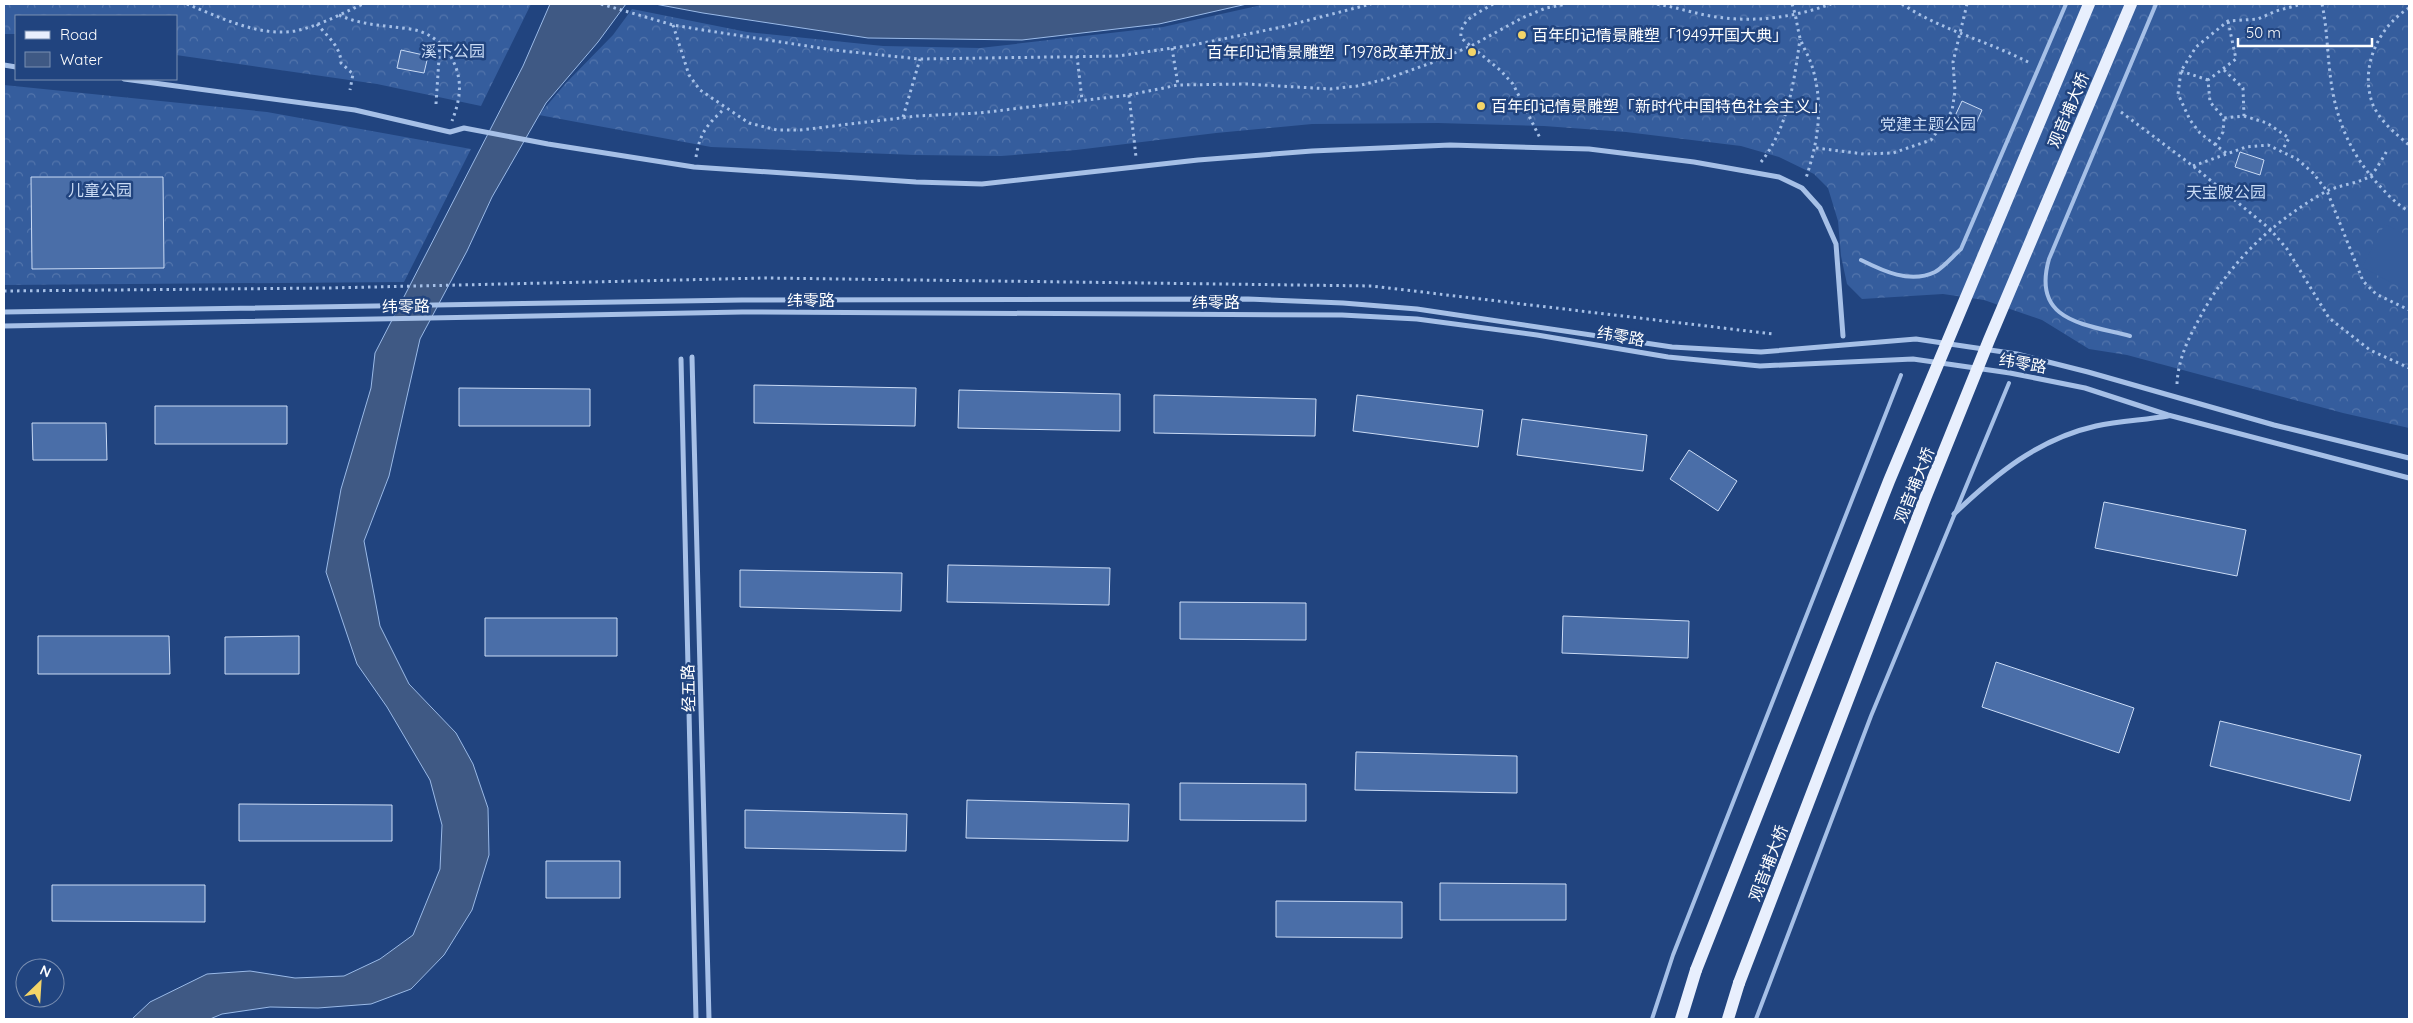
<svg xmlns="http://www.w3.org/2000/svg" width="2413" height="1023" viewBox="0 0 2413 1023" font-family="Quicksand,'Noto Sans SC',sans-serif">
<defs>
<pattern id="forest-crowns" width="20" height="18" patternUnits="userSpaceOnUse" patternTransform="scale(1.25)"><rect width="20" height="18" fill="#355d9d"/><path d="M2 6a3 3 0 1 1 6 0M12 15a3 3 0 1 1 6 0" fill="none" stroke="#5375ac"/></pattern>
</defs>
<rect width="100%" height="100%" fill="#21447f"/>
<path fill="url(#forest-crowns)" d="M4,4H531L481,106L377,84L176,55V16H16V34H4Z
M1266,4H2409V428L2343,413L2127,355L2089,349L2042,320L1984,300L1943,294L1862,299L1847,284L1841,256L1838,221L1828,188L1814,174L1779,157L1741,146L1626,132L1544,126L1438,123L1312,124L1216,133L1076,150L1001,156L915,155L711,147L539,115L565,84L613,35L632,9L747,32L883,46L980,48L1163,27Z
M4,85L267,112L471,149L404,282L4,285Z"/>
<path fill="#355d9d" d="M2385,224L2409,237V292L2362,267Z"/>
<path fill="#3f5984" stroke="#9abae8" d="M550,4H626L598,42L546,103L492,197L467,251L420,339L389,476L364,541L380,626L409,684L456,733L473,764L488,808L489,855L472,910L444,955L411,989L371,1004L318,1008L270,1007L222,1014L210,1019H132L150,1002L207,974L250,971L295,978L344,976L380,959L413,935L440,869L442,825L430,780L387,707L357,664L326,572L341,489L371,388L375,353L523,66Z
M655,4H1247L1159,24L1022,40L868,38L703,13Z"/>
<path fill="#4a6ea8" stroke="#cadbf5" d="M401,50L428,56L424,73L397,68Z
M1962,101L1982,110L1975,126L1955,116Z
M2240,152L2264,160L2260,175L2235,167Z
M31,177H163L164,268L32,269Z
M754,385L916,388L915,426L754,423Z
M459,388L590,389V426H459Z
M959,390L1120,394V431L958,428Z
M1154,395L1316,399L1315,436L1154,433Z
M1357,395L1483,410L1478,447L1353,431Z
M155,406H287V444H155Z
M1522,419L1647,435L1643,471L1517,455Z
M32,423H106L107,460H33Z
M1689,450L1737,481L1718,511L1670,479Z
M2104,502L2246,530L2237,576L2095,548Z
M948,565L1110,568L1109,605L947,602Z
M740,570L902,573L901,611L740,607Z
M1180,602L1306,603V640L1180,639Z
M1563,616L1689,621L1688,658L1562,653Z
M485,618H617V656H485Z
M38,636H169L170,674H38Z
M299,636V674H225V637Z
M1996,662L2134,708L2119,753L1982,707Z
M2220,721L2361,755L2350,801L2210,766Z
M1356,752L1517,756V793L1355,790Z
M1180,783L1306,784V821L1180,820Z
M967,800L1129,804L1128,841L966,838Z
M239,804L392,805V841H239Z
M745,810L907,814L906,851L745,848Z
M546,861H620V898H546Z
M1440,883L1566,884V920H1440Z
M52,885H205V922L52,921Z
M1276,901L1402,902V938L1276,937Z"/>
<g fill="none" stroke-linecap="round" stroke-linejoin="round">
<path stroke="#a6c0e7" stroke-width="3" stroke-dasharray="2.5 4" stroke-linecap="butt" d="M187,4C219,17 259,37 295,31C319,26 341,14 363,4
M601,4L673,25L703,30L833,50L920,59L1118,56L1193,45L1282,27L1371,4
M1493,4C1479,13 1459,19 1461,38L1500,70L1513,84L1540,138
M1657,4C1680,8 1702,16 1725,18C1761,22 1798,16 1831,4
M1792,4C1796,15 1797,26 1800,38C1803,47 1808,55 1811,63C1824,102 1819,139 1806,178
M1902,4C1941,30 1988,41 2030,63
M2322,4C2327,27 2327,49 2330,73C2334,114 2349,153 2378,184C2387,194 2397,205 2409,211
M2409,8C2378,27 2359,68 2373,105C2380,121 2396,134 2409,145
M339,15C364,26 384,25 410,29C441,33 463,64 459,95C458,104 455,113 452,121
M317,24C327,36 341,47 341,63L353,74L350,90
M673,25L689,75L700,90L749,123L777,130H800L917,116L979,113L1129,95L1178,85L1246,84L1330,89L1357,86L1386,79L1431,63L1471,46L1522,18L1546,8L1566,4
M1172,48L1178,85
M1077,56L1082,100
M2224,70L2243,88L2244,116L2224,118L2210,102L2208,80L2236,59L2228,21
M2181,71L2208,80
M1129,95L1136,157
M436,104L440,43
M2121,112L2193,166L2270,229L2287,249L2329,318L2370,350L2409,368
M2244,116L2267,123L2289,138L2282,151
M903,117L920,59
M2215,145L2223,132L2224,118
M1816,148L1864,154L1893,153L1931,140L1952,111L1955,91L1953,62L1967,4
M2226,153L2200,133L2190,120L2178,94L2181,71L2196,47L2228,21L2258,19L2276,11L2302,4
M696,157C700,132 707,125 725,108
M1761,162C1788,128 1794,82 1800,39
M2193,166L2246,147L2268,145L2297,159L2313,173L2327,191L2363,281L2376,294L2409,310
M4,291L328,288L765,278L1372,286L1773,334
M2177,384C2178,362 2186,343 2197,323C2226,266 2269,224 2325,192C2337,185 2363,183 2371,175C2378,168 2383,157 2388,149"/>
<path stroke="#a6c0e7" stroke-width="4" d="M1652,1019L1673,955L1901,375
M1756,1019L1871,716L2009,383"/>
<path stroke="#a6c0e7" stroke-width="5" d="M4,65L16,67
M124,79L355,110L450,132L464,128L548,144L694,167L916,182L982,184L1198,160L1312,151L1450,145L1589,149L1694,162L1779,177L1802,188L1820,208L1836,244L1843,336
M4,312L742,300L1248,299L1343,303L1417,309L1672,347L1761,352L1916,339L2017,354L2088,372L2274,425L2409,458
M4,326L742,312L1342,315L1417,319L1537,335L1668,357L1760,366L1913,359L2010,373L2085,388L2168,415L2409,478
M692,357L709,1019
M681,359L696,1019
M1954,514C1996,474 2038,439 2096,426C2119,421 2144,420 2168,416"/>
<path stroke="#e8effd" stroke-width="12" d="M1681,1019L1696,970
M1728,1019L1739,983"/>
<path stroke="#a6c0e7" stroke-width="4" d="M1861,260C1883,271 1910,284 1935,272C1944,267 1953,256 1961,249L2066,4
M2130,336C2085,324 2031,322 2049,259L2156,4"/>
<path stroke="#e8effd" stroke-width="12" d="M1696,970L1889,481L2089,4
M1739,983L1926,496L1989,340L2131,4"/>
</g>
<g fill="#f3d468" stroke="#21447f" stroke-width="2">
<circle cx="1522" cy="35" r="5"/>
<circle cx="1472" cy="52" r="5"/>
<circle cx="1481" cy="106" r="5"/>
</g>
<g text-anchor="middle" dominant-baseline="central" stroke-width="5" stroke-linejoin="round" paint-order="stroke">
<g font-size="16" fill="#fff" stroke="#21447f" text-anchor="start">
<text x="1532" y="35">百年印记情景雕塑「1949开国大典」</text>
<text x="1462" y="52" text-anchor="end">百年印记情景雕塑「1978改革开放」</text>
<text x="1491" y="106">百年印记情景雕塑「新时代中国特色社会主义」</text>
</g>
<g font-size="16" fill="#cadbf5" stroke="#21447f">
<text x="453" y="51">溪下公园</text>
<text x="1928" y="124">党建主题公园</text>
<text x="100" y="190">儿童公园</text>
<text x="2226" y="192">天宝陂公园</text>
</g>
<g font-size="16" fill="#fff" stroke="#21447f">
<text transform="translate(2068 110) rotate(-67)">观音埔大桥</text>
<text x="811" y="300">纬零路</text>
<text x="1216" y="302">纬零路</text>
<text transform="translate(406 306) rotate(-1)">纬零路</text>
<text transform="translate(1621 336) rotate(10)">纬零路</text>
<text transform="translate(2023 363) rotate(10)">纬零路</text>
<text transform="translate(1914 485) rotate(-68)">观音埔大桥</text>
<text transform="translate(688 688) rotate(-91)">经五路</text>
<text transform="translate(1768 863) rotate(-69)">观音埔大桥</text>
</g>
</g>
<rect width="2413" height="1023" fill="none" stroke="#ffffff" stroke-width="10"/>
<rect x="15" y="15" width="162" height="65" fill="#21447f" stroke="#7a8fb2"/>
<rect x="25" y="31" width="25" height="8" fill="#e8effd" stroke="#7a8fb2"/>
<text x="60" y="40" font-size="15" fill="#ffffff">Road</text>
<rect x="25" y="52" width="25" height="15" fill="#3f5984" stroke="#7a8fb2"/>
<text x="60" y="65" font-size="15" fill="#ffffff">Water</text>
<g transform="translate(40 983) rotate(25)"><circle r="24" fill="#21447f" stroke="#7a8fb2"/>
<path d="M0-4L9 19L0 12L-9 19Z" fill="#f3d468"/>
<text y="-8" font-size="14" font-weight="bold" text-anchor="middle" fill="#ffffff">N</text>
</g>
<path d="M2238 38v8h134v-8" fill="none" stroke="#ffffff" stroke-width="2.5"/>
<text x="2246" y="38" font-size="15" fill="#ffffff" stroke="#21447f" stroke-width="4" paint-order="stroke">50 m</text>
</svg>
